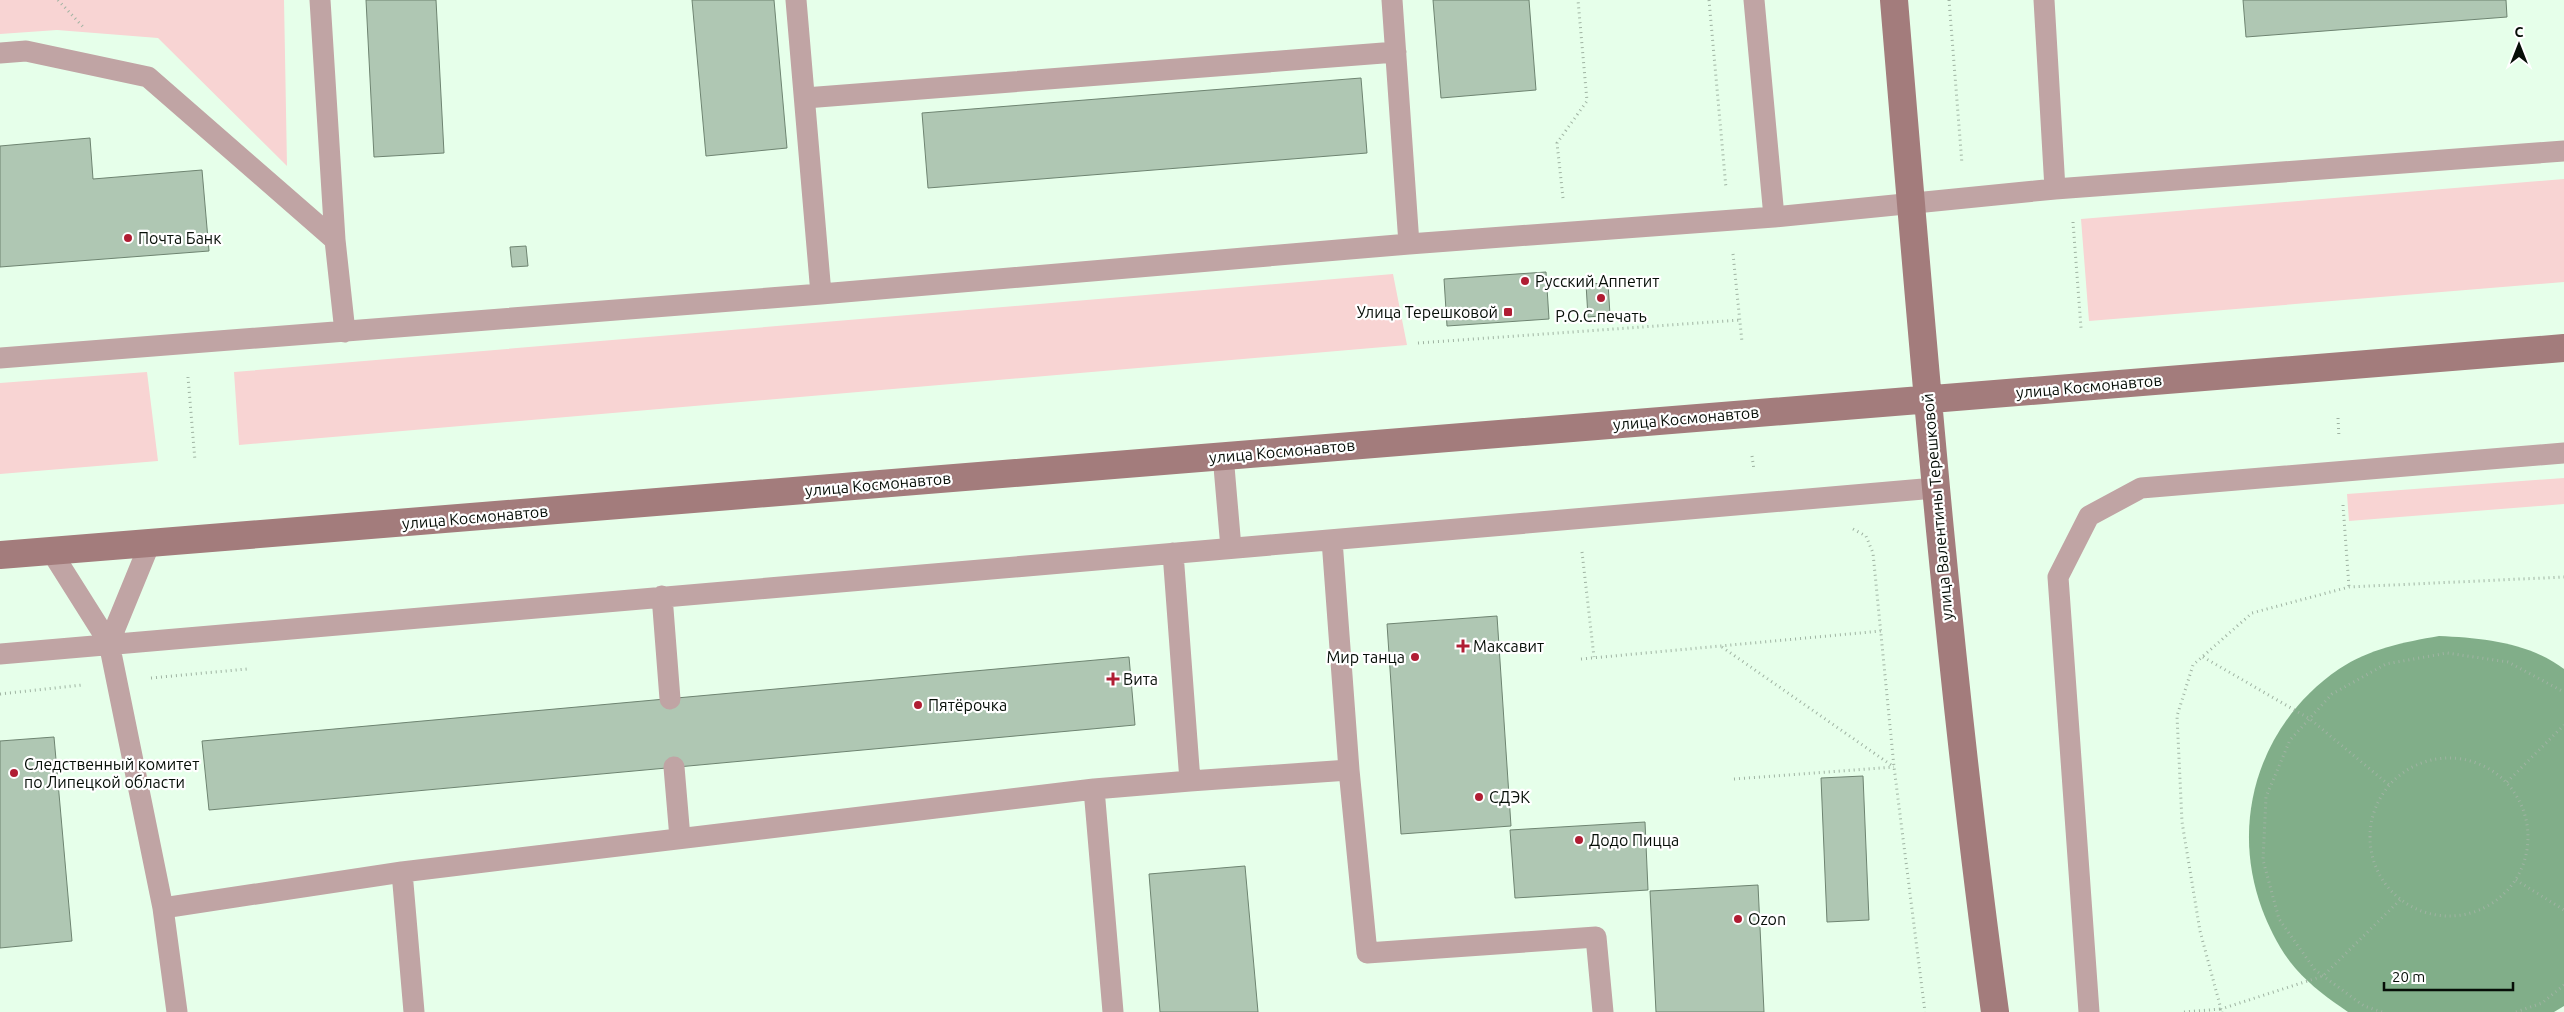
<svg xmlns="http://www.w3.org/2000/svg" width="2564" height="1012" viewBox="0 0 2564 1012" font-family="Ubuntu,sans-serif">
<rect width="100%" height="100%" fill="#e6ffea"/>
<path fill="#f8d4d3" d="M0,0H284L287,166L158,38L57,30L0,34Z
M2564,179V282L2089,321L2081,219Z
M1393,274L1407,345L239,445L234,372Z
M147,372L158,461L0,474V383Z
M2564,478V504L2349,521L2347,494Z"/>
<path fill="#81ae89" d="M2439,636C2482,638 2528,642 2564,669V1006L2554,1012H2348C2329,999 2311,986 2296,969C2281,952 2270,930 2262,909C2229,820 2260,723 2339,669C2369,649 2404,642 2439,636Z"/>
<path fill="#afc7b3" stroke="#6e8471" d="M366,0H436L444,153L374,157Z
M692,0H774L787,148L706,156Z
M1433,0H1529L1536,90L1441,98Z
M2243,0H2506L2507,17L2246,37Z
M1361,78L1367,153L928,188L922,113Z
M90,138L93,179L202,170L209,251L0,267V146Z
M526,246L528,266L512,267L510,247Z
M1546,272L1549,319L1447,326L1444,279Z
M1608,283L1610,315L1588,317L1586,284Z
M1497,616L1511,826L1401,834L1387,624Z
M1129,657L1135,725L209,810L202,741Z
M54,737L72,941L0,948V741Z
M1863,776L1869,920L1827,922L1821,778Z
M1645,822L1648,890L1515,898L1510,830Z
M1245,866L1258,1012H1160L1149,874Z
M1758,885L1764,1012H1656L1650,891Z"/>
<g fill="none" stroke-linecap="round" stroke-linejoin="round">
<path stroke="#9fb3a2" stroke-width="3" stroke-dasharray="1 4" stroke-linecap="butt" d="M58,0L85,29
M1709,0L1726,188
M1949,0L1962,164
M1563,198L1557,143L1587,101L1578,0
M2073,222L2081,328
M1733,254L1742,342
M1418,343L1740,320
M188,377L195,461
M2338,418L2339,438
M1752,456L1754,470
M2343,505L2349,587
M1853,529L1866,536L1873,553L1894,767L1925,1012
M1582,552L1594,657
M1722,647L1894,767
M2203,657L2310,719L2389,785
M1581,659L1881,631
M151,678L247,669
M0,694L82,685
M2370 837a79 79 0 1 1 158 0a79 79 0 1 1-158 0Z
M1734,779L1894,767
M2507,782L2564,725
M2516,880L2564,910
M2400,900L2323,976L2221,1009L2200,931L2182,822L2177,716L2193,665L2252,613L2349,587L2564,577
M2184,1012L2221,1009L2222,1012
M2382,1012L2364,1006L2315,970L2279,919L2263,860L2266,797L2290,740L2332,694L2386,664L2447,653L2508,662L2564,692
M2516,1012L2542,1003L2564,985"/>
<path stroke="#c0a4a4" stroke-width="21" d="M320,0L335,240L345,332
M796,0L821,294
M1392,0L1409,244
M1754,0L1774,217
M2044,0L2055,189
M0,53L26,51L148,77L335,240
M805,98L1396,52
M0,358L821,294L1409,244L1774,217L2055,189L2564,151
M1223,455L1231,548
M1332,540L1349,770
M51,551L109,643L163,908L177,1012
M662,596L670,699
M109,643L150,543
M0,654L1935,488
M674,767L680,838
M1190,781L1349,770L1367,953L1596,937L1603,1012
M1094,789L1113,1012
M402,872L414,1012
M163,908L402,872L1094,789L1190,781L1173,553
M2089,1012L2058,577L2089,516L2141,488L2564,453"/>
<path stroke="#a37c7c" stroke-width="28" d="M1894,0C1922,338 1949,676 1995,1012
M0,555L2564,348"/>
</g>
<g fill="#b01d33" stroke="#fff" stroke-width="2">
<circle cx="128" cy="238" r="5"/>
<circle cx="1525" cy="281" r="5"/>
<circle cx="1601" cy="298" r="5"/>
<rect x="1503" y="307" width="10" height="10" rx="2.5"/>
<path d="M1460.5 638.5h5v5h5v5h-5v5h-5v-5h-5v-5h5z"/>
<circle cx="1415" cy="657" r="5"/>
<path d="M1110.5 671.5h5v5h5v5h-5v5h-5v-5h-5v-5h5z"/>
<circle cx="918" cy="705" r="5"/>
<circle cx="14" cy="773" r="5"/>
<circle cx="1479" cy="797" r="5"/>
<circle cx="1579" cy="840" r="5"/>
<circle cx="1738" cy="919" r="5"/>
</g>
<g text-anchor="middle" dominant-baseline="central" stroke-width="4.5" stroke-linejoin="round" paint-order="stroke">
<g font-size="16" fill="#060e07" stroke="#fff" text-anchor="start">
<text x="138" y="238">Почта Банк</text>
<text x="1535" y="281">Русский Аппетит</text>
<text x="1498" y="312" text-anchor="end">Улица Терешковой</text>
<text x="1601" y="316" text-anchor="middle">Р.О.С.печать</text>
<text x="1473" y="646">Максавит</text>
<text x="1405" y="657" text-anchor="end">Мир танца</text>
<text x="1123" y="679">Вита</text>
<text x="928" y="705">Пятёрочка</text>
<text x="24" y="764">Следственный комитет<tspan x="24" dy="18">по Липецкой области</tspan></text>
<text x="1489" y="797">СДЭК</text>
<text x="1589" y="840">Додо Пицца</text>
<text x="1748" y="919">Ozon</text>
</g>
<g font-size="16" fill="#060e07" stroke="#fff">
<text transform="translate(2089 386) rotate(-5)">улица Космонавтов</text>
<text transform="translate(1686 418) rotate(-5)">улица Космонавтов</text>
<text transform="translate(1282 451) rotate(-5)">улица Космонавтов</text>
<text transform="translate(878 484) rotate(-5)">улица Космонавтов</text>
<text transform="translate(1937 507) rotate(-95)">улица Валентины Терешковой</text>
<text transform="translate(475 517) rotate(-5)">улица Космонавтов</text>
</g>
</g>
<g transform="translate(2519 45)" stroke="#ffffff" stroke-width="4" paint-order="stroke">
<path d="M0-4L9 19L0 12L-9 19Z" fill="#060e07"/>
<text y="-8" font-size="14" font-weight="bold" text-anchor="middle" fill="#060e07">С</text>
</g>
<path d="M2384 982v8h129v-8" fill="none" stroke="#060e07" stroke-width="2.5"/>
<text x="2392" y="982" font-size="15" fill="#060e07" stroke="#ffffff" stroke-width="4" paint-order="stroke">20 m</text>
</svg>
